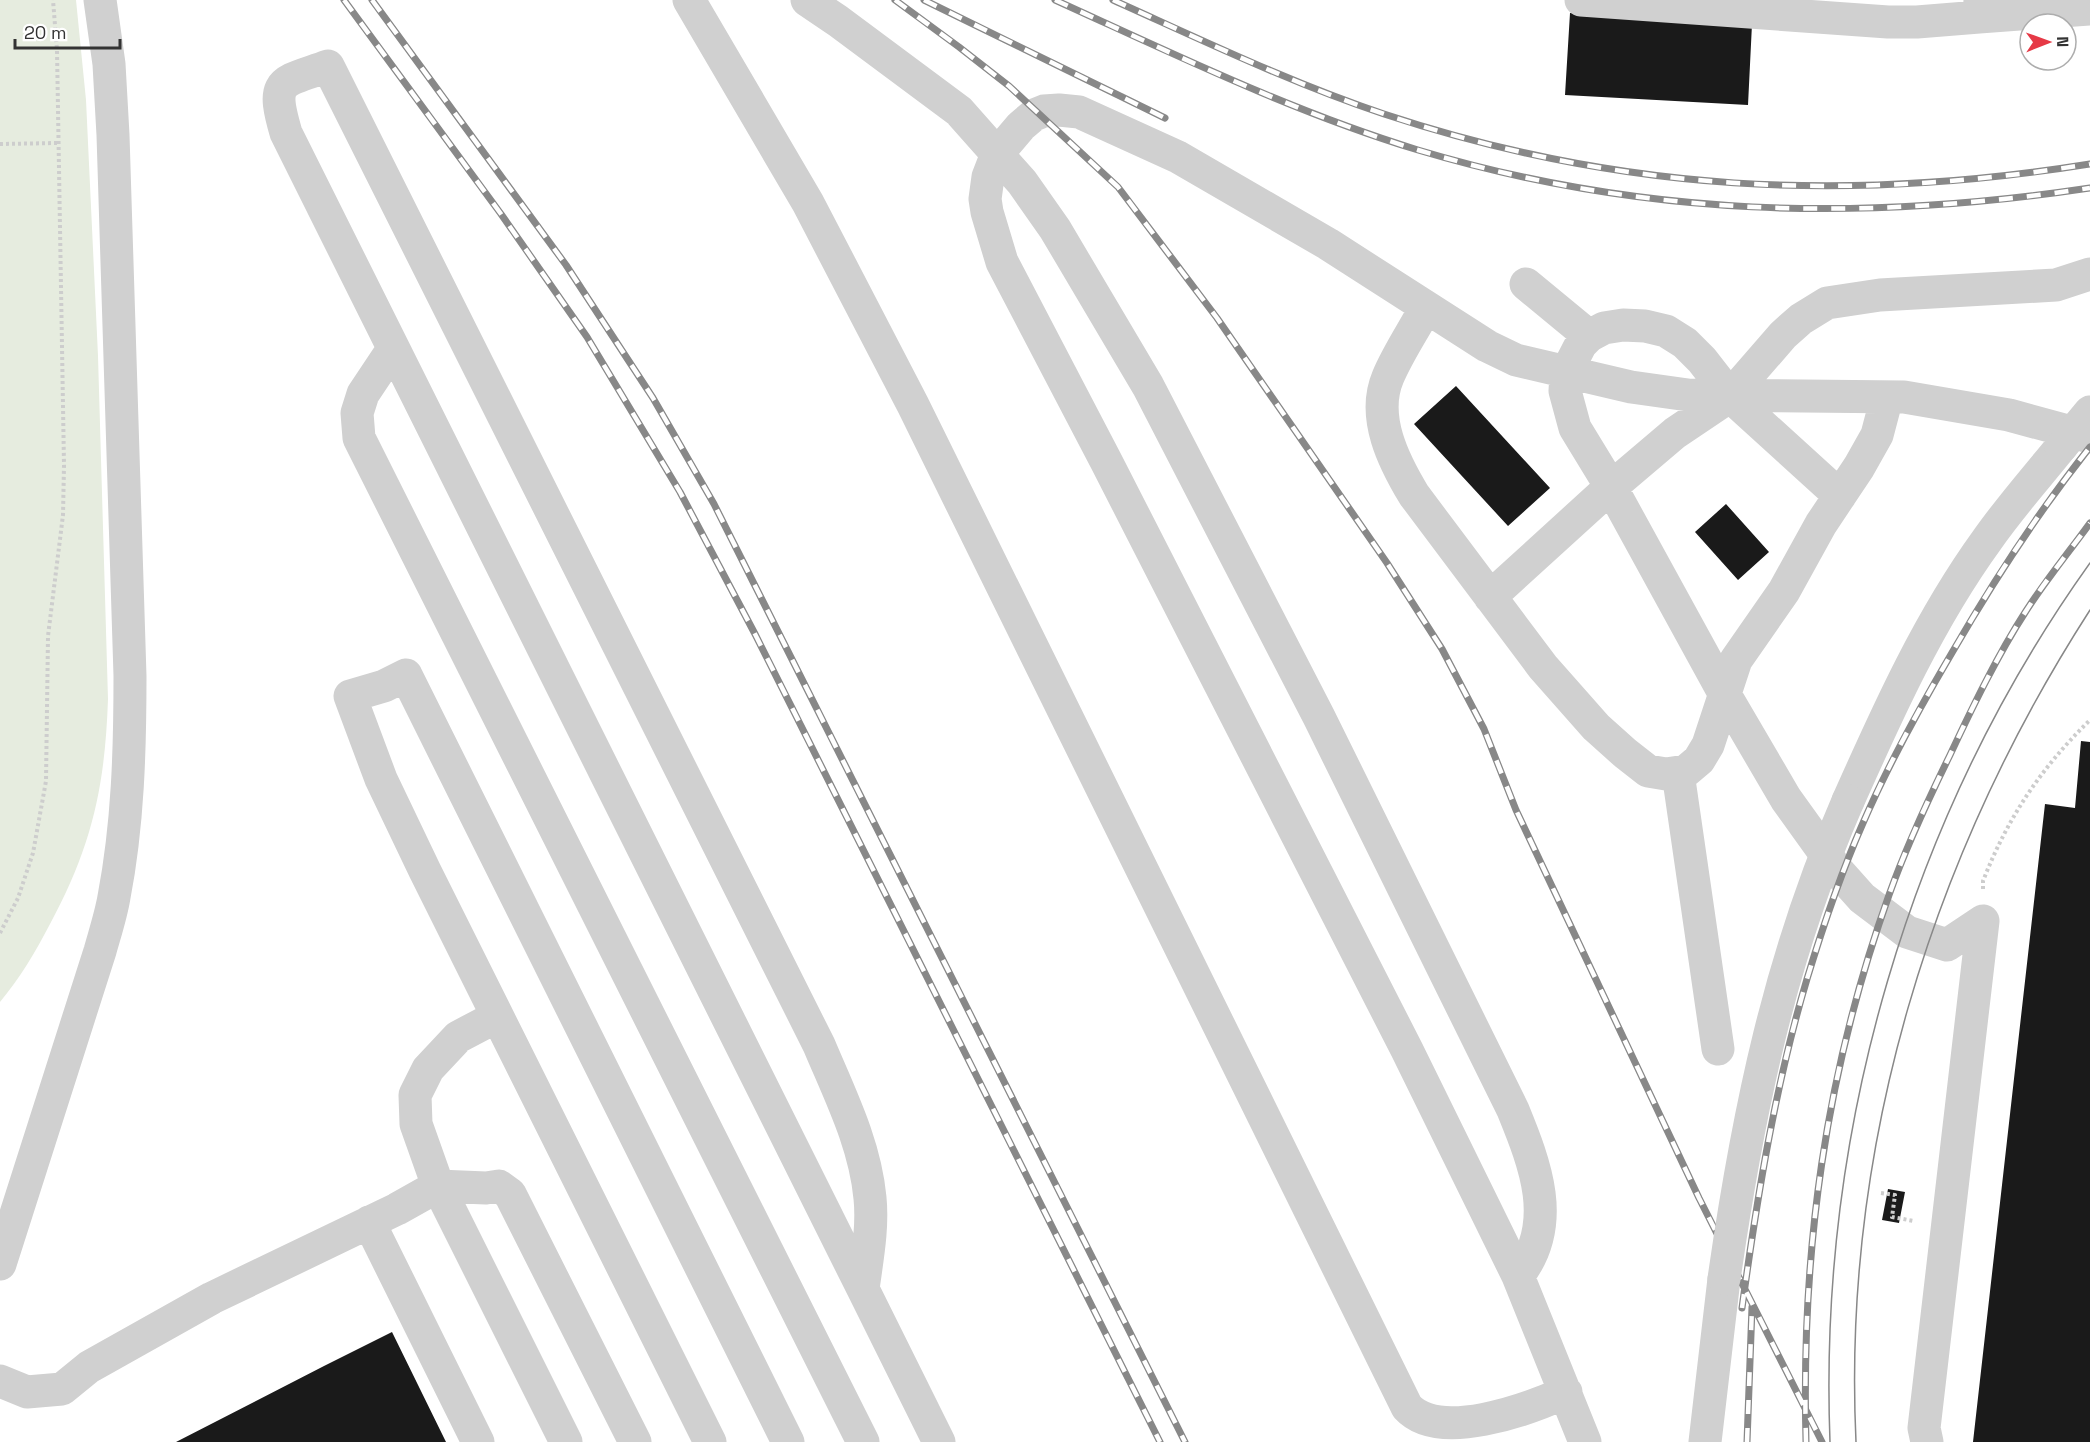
<svg xmlns="http://www.w3.org/2000/svg" width="2090" height="1442" viewBox="0 0 2090 1442" font-family="'Space Grotesk',sans-serif">
<rect width="100%" height="100%" fill="#fff"/>
<path fill="#e6ecdf" d="M0,0H76L86,100L98,356L108,699C105,787 92,846 50,924C36,951 20,978 0,1002Z"/>
<path fill="#1a1a1a" d="M1570,13L1752,24L1748,105L1565,95Z
M1456,386L1550,488L1508,526L1414,424Z
M1726,504L1769,552L1738,580L1695,532Z
M2081,741L2090,742V1442H1973L2045,804L2075,808Z
M1888,1189L1905,1192L1899,1223L1882,1220Z
M392,1332L446,1442H176L324,1366Z"/>
<g fill="none" stroke-linecap="round" stroke-linejoin="round">
<path stroke="#cdcdcd" stroke-width="4" stroke-dasharray="3 3" stroke-linecap="butt" d="M0,144L58,143
M1983,889V881C2008,817 2041,768 2090,720
M0,933L18,898L33,853L46,781L48,636L63,515L64,465L57,50L53,0
M1881,1193L1895,1195L1892,1217L1914,1221"/>
<path stroke="#d0d0d0" stroke-width="33" d="M689,0L808,203L913,405L1407,1407C1439,1442 1527,1410 1566,1392
M807,0L838,21L959,111L1022,182L1055,229L1148,386L1319,717L1513,1110C1535,1164 1559,1224 1518,1276
M1581,0L1888,22H1917L1979,17L1980,0
M1979,17L2090,9
M1526,284L1589,336
M1426,307C1414,330 1398,353 1388,377C1371,417 1394,462 1414,495L1543,667L1596,727L1625,753L1648,771L1666,774L1686,771L1699,760L1708,745L1736,660L1784,591L1821,524L1859,467L1877,435L1887,397
M393,349L363,394L357,413L359,438L863,1442
M1840,496L1730,396L1702,360L1685,343L1666,331L1645,326L1623,325L1604,328L1589,336L1581,344L1566,373L1565,391L1575,428L1611,487L1724,693L1786,799L1837,870L1862,898L1907,932L1947,945L1983,921
M1490,597L1602,495L1675,433L1730,396L1783,335L1801,319L1827,303L1880,295L2056,285L2090,274
M1678,773L1718,1049
M1848,801C1888,711 1929,620 1987,540C2010,507 2036,478 2061,447
M496,1017L458,1037L428,1069L415,1095L416,1124L438,1186L566,1442
M369,1222L478,1442
M0,1264L100,951C105,933 111,915 114,897C128,824 130,750 130,676L113,135L109,64L100,0
M863,1289C867,1259 873,1228 870,1198C865,1144 840,1095 819,1045L328,66C281,83 270,78 286,133L863,1289L939,1442
M0,1381L27,1392L62,1389L89,1367L212,1298L397,1209L438,1186L486,1188L499,1186L510,1194L635,1442
M710,1442L425,871L381,779L350,696L384,686L406,675L788,1442
M1585,1442L1518,1276L1407,1050L1106,461L1002,262L987,212L985,199L988,177L993,164L1004,146L1021,126L1034,115L1044,111L1059,110L1079,112L1178,157L1328,244L1487,346L1516,360L1631,387L1688,395L1904,397L2009,415L2090,437
M1705,1442L1724,1279
M1927,1442L1924,1428L1983,921"/>
<path stroke="#888" stroke-width="1.5" d="M1830,1442C1818,1131 1909,816 2090,563
M1856,1442C1842,1146 1931,857 2090,610"/>
<defs>
<path id="rail" d="M344,0L501,214L587,337L680,492L755,634L1160,1442
M372,0L566,265L653,398L714,504L1185,1442
M895,0L959,47L1009,86L1118,187L1217,318L1387,563L1442,649L1484,729L1516,810L1699,1198L1822,1442
M924,0L1165,118
M1055,0C1174,54 1293,112 1418,150C1642,217 1861,222 2090,188
M1113,0C1202,40 1291,83 1384,114C1620,192 1846,203 2090,164
M1742,1308C1757,1198 1775,1086 1807,979C1823,926 1841,873 1863,823C1889,763 1920,707 1953,651C1994,580 2039,511 2090,447
M1747,1442L1752,1307
M1806,1442C1801,1252 1825,1074 1889,895C1906,847 1928,800 1950,755C1973,706 1997,656 2026,611C2045,581 2069,552 2090,523"/>
</defs>
<use href="#rail" stroke="#888" stroke-width="7"/>
<use href="#rail" stroke="#fff" stroke-width="4.5" stroke-dasharray="14" stroke-linecap="butt"/>
<path stroke="#d0d0d0" stroke-width="33" d="M2061,447L2090,412
M1724,1279C1748,1111 1780,957 1848,801"/>
</g>
<g transform="translate(2048 42) rotate(89)"><circle r="28" fill="#ffffff" stroke="#adadad" stroke-width="1.5"/>
<path d="M0-4.5L10 22L0 15L-10 22Z" fill="#e63946"/>
<text y="-9" font-size="16" font-weight="bold" text-anchor="middle" fill="#333333">N</text>
</g>
<path d="M15 39v9h105v-9" fill="none" stroke="#333333" stroke-width="3"/>
<text x="24" y="39" font-size="18" fill="#333333" stroke="#ffffff" stroke-width="4.5" paint-order="stroke">20 m</text>
</svg>
